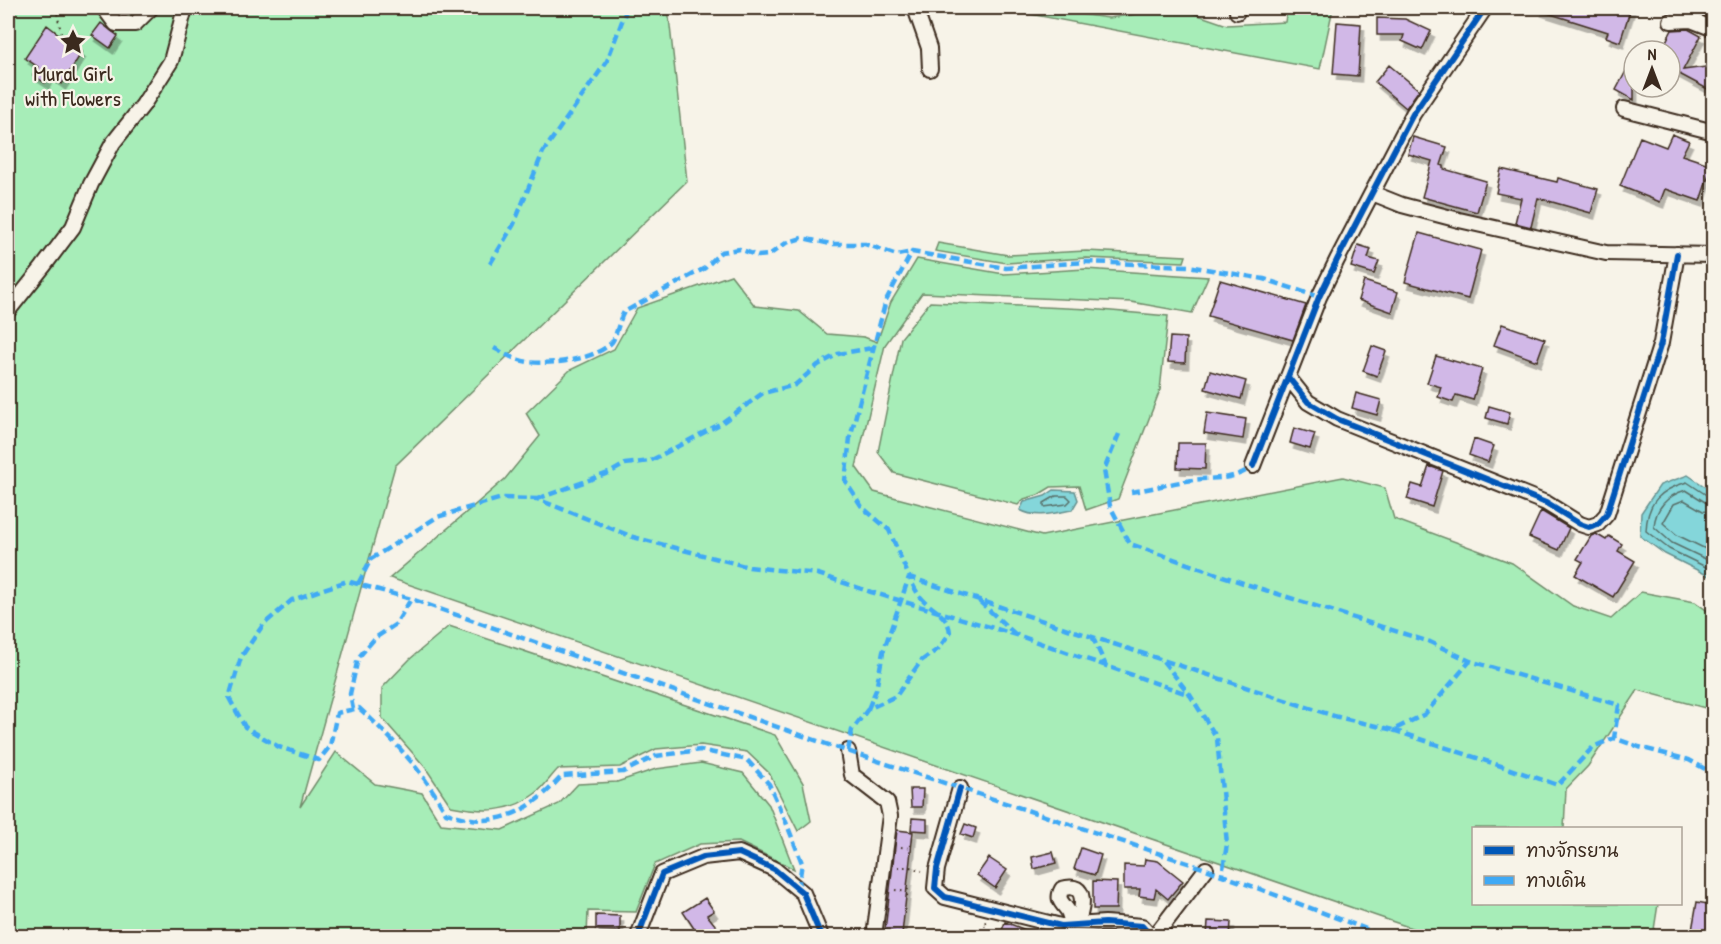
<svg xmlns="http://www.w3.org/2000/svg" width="1721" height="944" viewBox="0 0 1721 944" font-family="'Patrick Hand','Playpen Sans Thai',sans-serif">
<defs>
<filter id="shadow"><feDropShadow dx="3.5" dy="6" stdDeviation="0" flood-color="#0004"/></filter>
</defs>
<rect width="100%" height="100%" fill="#f7f3e8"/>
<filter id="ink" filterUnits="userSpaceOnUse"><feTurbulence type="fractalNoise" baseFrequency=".0167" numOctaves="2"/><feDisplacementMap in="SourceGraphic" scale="12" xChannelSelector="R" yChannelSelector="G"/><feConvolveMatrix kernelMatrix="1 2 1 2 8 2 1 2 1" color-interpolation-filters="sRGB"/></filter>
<g filter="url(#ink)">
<path fill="#a7edb8" stroke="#718c6b" stroke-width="1.5" d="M8,8H668L687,181L395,466L300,807L336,752L375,784L422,793L441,824L502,830L559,804L578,784L617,782L656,769L701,763L743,773L769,805L794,869L739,842L700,844L655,864L636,912L588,911L587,936H8Z
M999,8H1056V11L1109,18L1178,8L1227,25L1285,22L1287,8H1333L1320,69Z
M938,243L1008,255L1086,251L1186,256L1184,262L1086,258L1007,263L935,251Z
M917,259L1004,274L1085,269L1208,277L1192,313L1131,302L922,293L885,345L856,467L874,492L1042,536L1343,477L1385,488L1394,519L1512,563L1573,606L1611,619L1641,592L1695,602L1713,615V710L1638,690L1588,766L1566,789L1564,828H1474V904H1658L1653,936H1426L1429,934L390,578L505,479L540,436L526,413L570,370L614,349L637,308L731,275L755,306L799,311L827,334L864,337L877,342L891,302Z
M930,302L1089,309L1168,316L1160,390L1118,499L1086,510L1079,486L1051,487L1038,495L1024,499L1018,505L894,473L878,452L901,338Z
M449,626L775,735L803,783L811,821L798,831L769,773L747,752L701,745L656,749L620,767L558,769C551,776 544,787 536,793C509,814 482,812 451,806L425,767L382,718V688L410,659Z"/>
<path fill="#84d6da" stroke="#67918f" stroke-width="1.5" d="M1688,475L1713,492V578L1665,554L1640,536L1641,513L1660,485Z
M1054,490L1075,491L1078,500L1072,510C1055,513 1036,519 1020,510L1024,502L1045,496Z"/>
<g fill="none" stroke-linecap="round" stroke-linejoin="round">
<path stroke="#586f69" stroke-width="1.5" d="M1056,496H1067L1071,500L1067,504L1044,507V503Z
M1714,497L1708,496L1687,482C1660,490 1647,502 1646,531L1669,549L1714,571
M1714,504L1705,502L1686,490C1668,495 1655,508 1654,527L1672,543L1714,563
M1714,513L1703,511L1684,500L1674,504L1663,523L1677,535L1714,553"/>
</g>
<path fill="#d1b8e7" stroke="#3b2a1e" stroke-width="1.5" filter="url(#shadow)" d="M1539,8H1591L1608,13L1610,8H1631L1620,42L1606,37L1608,32L1538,10Z
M1377,18L1405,19L1431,31L1422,50L1402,41L1404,35H1377Z
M1337,22L1361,24L1358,76L1333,74Z
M101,23L118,36L110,48L92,35Z
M47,25L82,52L62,84L50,75L45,83L33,75L38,67L25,58Z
M1688,29L1701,36L1683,70L1713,66V92L1670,69V51H1661L1672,30Z
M1634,56V100L1616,90Z
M1389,65L1419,90L1406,108L1375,82Z
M1672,134L1689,141L1682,155L1712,165L1700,201L1665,189L1660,202L1620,186L1640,137L1666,147Z
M1413,137L1447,147L1441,165L1444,166V169L1486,181L1477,212L1422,197L1432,161L1408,154Z
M1501,169L1557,182L1558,178L1598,189L1591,213L1538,198L1531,227L1515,223L1521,198L1496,193Z
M1419,233L1481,250L1468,299L1405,282Z
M1358,245L1371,249L1368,258L1379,261L1374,274L1351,267Z
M1220,280L1306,305L1293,340L1208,316Z
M1364,281L1398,292L1392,312L1358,300Z
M1502,324L1545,339L1537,361L1494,345Z
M1170,337L1186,338L1185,363L1168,362Z
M1372,346L1386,351L1377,376L1363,371Z
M1436,356L1482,369L1473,400L1456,395L1453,402L1438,397L1441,387L1427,383Z
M1210,371L1246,381L1241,399L1205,389Z
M1356,393L1381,400L1377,415L1352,408Z
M1489,406L1510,412L1507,424L1486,418Z
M1207,413L1246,419L1243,439L1204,433Z
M1294,428L1315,434L1310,449L1290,443Z
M1474,439L1494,446L1488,462L1469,455Z
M1178,443H1206L1205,469L1177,468Z
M1429,466L1443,471L1432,507L1407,499L1412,484L1422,487Z
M1541,511L1569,528L1559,550L1529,537Z
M1596,534L1606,540L1609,536L1622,544L1618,551L1635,561L1613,597L1575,575L1583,562L1577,559L1591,536Z
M910,789H923L922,807H911Z
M912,818L927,819V831L911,830Z
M965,824L976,828L973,838L961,834Z
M897,830L913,832L902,934L885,930Z
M1081,848L1101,855L1095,875L1074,869Z
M1053,852L1056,863L1034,869L1032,857Z
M989,858L1007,870L995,888L977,875Z
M1145,859L1158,861L1183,881L1168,899L1156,889L1154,898L1139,896L1140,889H1124V865L1144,866Z
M1093,881L1117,882L1116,909H1093Z
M705,898L714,911L707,915L724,936H699L683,912Z
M1697,902L1713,905V936H1691Z
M596,915L620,916V931L596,930Z
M1208,921L1231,922L1230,936H1207Z
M1005,922L1041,936H1000Z"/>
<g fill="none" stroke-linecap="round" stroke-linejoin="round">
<defs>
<path id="minor" d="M104,8L116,24H135L151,8
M915,8L929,48L930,69
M1237,8V12
M1671,21L1691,20L1714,29
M1624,109L1714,132
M1372,193L1402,205L1459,220L1606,253L1714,255
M8,311L43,267L73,227L91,184L113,143L143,105L171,61L185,8
M1288,377L1308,402L1337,419L1546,503L1580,524L1589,527L1598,524L1607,514L1661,343L1677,254
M1253,466L1319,297L1337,260L1413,114L1485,8
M848,751L852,775L887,802L890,816L874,936
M960,788L937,869L935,888L945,897L1061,926L1105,923L1142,926L1151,936
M1073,926C1071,921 1070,915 1068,911C1062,902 1056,900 1062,889C1089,880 1083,911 1076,925
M638,936L662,874L703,857L739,853L774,869L803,893L821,936
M1155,936L1206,869"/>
</defs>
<use href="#minor" stroke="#3b2a1e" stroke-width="18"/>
<path stroke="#3b2a1e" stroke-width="2" stroke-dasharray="1.5 4.5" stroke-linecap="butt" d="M56,8L62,37
M901,847L910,848
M910,852L911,845
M898,867H910L922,871
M895,890L907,892
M907,896L908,889
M986,922L983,923L993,936
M902,936V934"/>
<use href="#minor" stroke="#f7f3e8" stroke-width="14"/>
<path stroke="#3fa9f5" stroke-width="4.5" stroke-dasharray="9 4.5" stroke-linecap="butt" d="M490,264L514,224L543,152L607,61L627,8
M1319,297L1264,279L1188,266L1086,262L1006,268L912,252L886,300L850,438L845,481L862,507L889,530L909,577L1334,716L1393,730L1425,714L1470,661L1619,705L1614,738L1639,747L1689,760L1714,774
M494,348C505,354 515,360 528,362C550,365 596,360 612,342C616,337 619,320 624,312L705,268L721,252L740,249L758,256L769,255L786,243L802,238L831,244H865L897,255L912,252
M1119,434L1104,470L1110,506L1130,544L1246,584L1430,642L1470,661
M1131,492C1150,489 1168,484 1186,481C1212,476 1231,483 1253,466
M537,499L611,472L625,464L650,461L720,424L763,393L795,385L818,365L838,354L872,348
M358,584L371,559L437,517L502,498L537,499L633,537L749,567L818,574L871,592L1017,635L1190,695
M979,601L1015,634
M1092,636L1106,666
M1163,661L1190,695L1217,738L1227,844L1222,875
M353,709L350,694L358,658L375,638L396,624L411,599
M868,709L876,690L883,652L909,577
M1393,730L1558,785L1593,747L1614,738
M848,751L852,730L868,709L896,696L921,661L938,649L950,633C949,614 929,609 919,595C915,590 912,583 909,577
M798,889L802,863L786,822L769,784L747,760L700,750L656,756L623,772L562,776C540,800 517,819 483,820C471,820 458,816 446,813C424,772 393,739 359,708L337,713L330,746L319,760L279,747L245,727L229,698L241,657L263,625L292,600L347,581L411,599L832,746L1206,869L1385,936"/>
<defs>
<path id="cycleway" d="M1288,377L1308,402L1337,419L1546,503L1580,524L1589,527L1598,524L1607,514L1661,343L1677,254
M1253,466L1319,297L1337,260L1413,114L1485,8
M960,788L937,869L935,888L945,897L1061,926L1105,923L1142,926L1151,936
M638,936L662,874L703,857L739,853L774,869L803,893L821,936"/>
</defs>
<use href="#cycleway" stroke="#f7f3e8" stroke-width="10"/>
<use href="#cycleway" stroke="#0057b8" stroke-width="6"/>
</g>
</g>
<defs>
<symbol id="sight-bare" viewBox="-9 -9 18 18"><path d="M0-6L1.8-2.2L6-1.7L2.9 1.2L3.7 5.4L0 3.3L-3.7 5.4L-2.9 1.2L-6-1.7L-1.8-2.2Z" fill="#3b2a1e" stroke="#f7f3e8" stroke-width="2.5" paint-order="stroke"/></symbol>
</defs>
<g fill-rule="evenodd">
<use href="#sight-bare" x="54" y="23" width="38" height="38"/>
</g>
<g text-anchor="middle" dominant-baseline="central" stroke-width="4.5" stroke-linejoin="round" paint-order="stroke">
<g font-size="22" fill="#3b2a1e" stroke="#f7f3e8">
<text x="73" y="73">Mural Girl<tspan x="73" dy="25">with Flowers</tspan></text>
</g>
</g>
<rect width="1721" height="944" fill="none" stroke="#f7f3e8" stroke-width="30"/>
<rect x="15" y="15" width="1691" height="914" fill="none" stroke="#3b2a1e" stroke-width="2" filter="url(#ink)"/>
<rect x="1472" y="827" width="210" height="78" fill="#f7f3e8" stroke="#aca397" stroke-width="1.5"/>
<rect x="1484" y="846" width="30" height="9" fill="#0057b8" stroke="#aca397" stroke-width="1.5"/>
<text x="1526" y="857" font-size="18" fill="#3b2a1e">ทางจักรยาน</text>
<rect x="1484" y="876" width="30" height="9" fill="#3fa9f5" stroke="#aca397" stroke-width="1.5"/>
<text x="1526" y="887" font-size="18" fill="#3b2a1e">ทางเดิน</text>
<g transform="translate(1652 69)"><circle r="28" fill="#f7f3e8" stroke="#aca397" stroke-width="1.5"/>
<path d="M0-4.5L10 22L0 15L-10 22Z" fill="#3b2a1e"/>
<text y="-9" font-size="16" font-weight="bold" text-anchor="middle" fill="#3b2a1e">N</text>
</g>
</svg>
